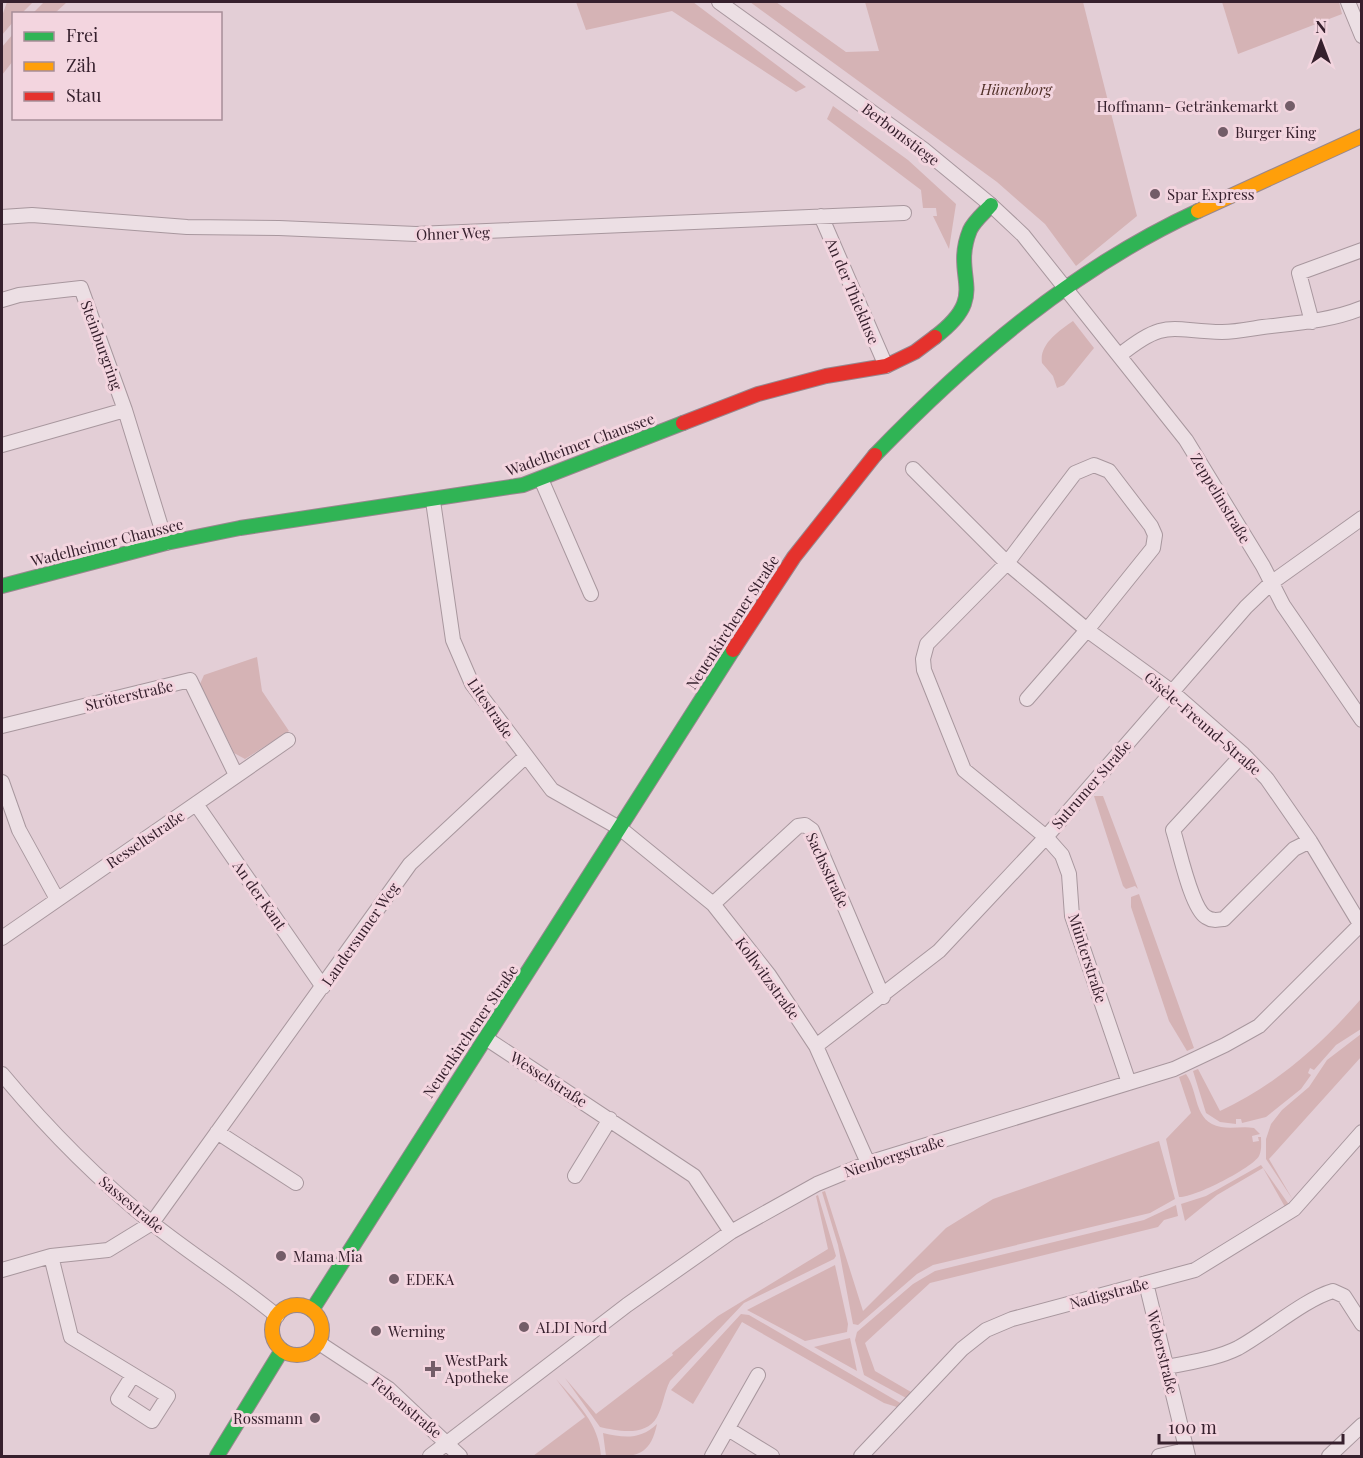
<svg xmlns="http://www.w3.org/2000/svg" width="1363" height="1458" viewBox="0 0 1363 1458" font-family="'Playfair Display',serif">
<rect width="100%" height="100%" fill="#e3ced6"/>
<path fill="#d5b3b5" d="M7,2H33L22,13L14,14L13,22L2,35V16Z
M44,2H67L55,13H33Z
M576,2H693L806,87L796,92L672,11L586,30Z
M750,2H776L846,52L879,51L865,2H1083L1137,216L1076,266L1045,224L997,182Z
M1222,2H1339L1342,14L1238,54Z
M13,34V61L2,75V47Z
M833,106L908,160L956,204L949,249L933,216H937L936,208H923L921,190L827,119Z
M1073,321L1094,348L1064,385L1057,388L1053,376L1042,363C1039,344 1059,331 1073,321Z
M257,657L262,691L289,731L245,759L234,753L200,684L204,675Z
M1094,796H1103L1138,889L1135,886L1126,889L1123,886Z
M1139,894L1194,1048L1187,1051L1169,1021L1131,907V897Z
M1361,999V1029L1336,1045L1314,1070L1310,1068L1308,1073L1311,1075L1301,1089L1266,1117L1242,1123L1241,1119H1236V1124L1220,1122L1206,1113L1193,1071L1198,1069L1220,1111C1276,1085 1321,1045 1361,999Z
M1361,1034V1057L1269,1159L1293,1200L1266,1159V1139L1271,1124L1282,1110L1309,1087L1327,1060Z
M1186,1074C1199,1092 1193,1122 1221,1127C1232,1129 1243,1126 1254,1128L1260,1134L1252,1136L1253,1142L1259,1141L1258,1137H1261C1261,1143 1262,1150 1259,1156C1252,1168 1194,1198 1179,1197L1166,1139L1191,1113L1179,1077Z
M1159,1141L1175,1199L1150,1213L933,1265L917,1274L858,1325L853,1324L838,1245L822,1192L825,1191L863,1311L946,1228L993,1199Z
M1261,1165L1290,1206L1285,1207L1263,1168L1217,1195L1185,1221L1181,1204L1206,1196Z
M818,1195L836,1256L834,1259L744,1303L670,1381C664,1393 663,1406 657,1417C646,1437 618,1431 600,1427L565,1378L596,1414L673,1355L672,1353L718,1316L828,1249L816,1196Z
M1176,1205L1178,1216L1164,1220L1158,1227L930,1283L865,1343L875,1371L911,1392L908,1399L864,1375L855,1340L857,1332L913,1284L935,1271L1144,1220Z
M835,1265L848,1324L847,1332L805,1341L747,1310Z
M741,1314L749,1315L902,1404L900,1408L884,1403L742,1322L693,1404L671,1390Z
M850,1338L857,1371L814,1347Z
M556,1379C577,1403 599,1423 601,1456H533L585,1417Z
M657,1424C650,1457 635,1457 606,1456L603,1433C624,1438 640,1440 657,1424Z"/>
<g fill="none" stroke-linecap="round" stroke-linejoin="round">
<defs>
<path id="street" d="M719,2L923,149L991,205L1023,235L1186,440L1263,566L1283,605L1362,720
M1348,2L1362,36
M821,216L886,366
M2,217L32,215L187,227L279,228L416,234L904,213
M2,300L19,295L81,288L125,410
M1312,322L1299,273L1362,250
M1120,355C1166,318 1170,331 1222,332C1236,332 1250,329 1263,327C1297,323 1330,321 1362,308
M2,445L125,410L166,543
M913,469L1007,563L1087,630L1171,691L1243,754L1267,779L1310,841L1360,924
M541,479L591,594
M433,501L453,640L472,684L552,790L621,829L713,904L769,975L816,1046L868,1163
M1027,699L1087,630L1153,548L1155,535L1151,526L1109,471L1094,465L1075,473L1007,563L927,644L923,659L924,670L964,770L1046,837L1062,855L1069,874L1072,916L1129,1083
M2,726L190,680L236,775
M1243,754L1173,830C1179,848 1191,908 1206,917C1212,921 1217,920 1224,919L1294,849L1310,841
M2,782L19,830L57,899
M196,804L323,987
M713,904L798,826L805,825L812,830L883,997
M2,938L288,740
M487,1039L694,1176L731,1232
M816,1046L939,951L1046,837L1246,607L1271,583L1362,518
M2,1074C47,1128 97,1179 152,1223C192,1255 237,1283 277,1316
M217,1132L296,1183
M575,1176L610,1119
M51,1256L71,1337L168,1396L152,1421L118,1399L133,1375
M2,1270L51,1256L108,1250L152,1223L410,864L525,757
M1146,1283L1188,1456
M319,1343L389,1389L460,1456
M1167,1367C1190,1362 1216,1359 1238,1348C1267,1332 1305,1299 1333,1291L1344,1296L1362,1324
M728,1429L772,1456
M430,1456L627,1305L731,1232L817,1184L868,1163L1174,1069L1225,1045L1259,1026L1362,923
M712,1456L758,1375
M861,1456L962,1349L986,1330L1012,1319L1195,1270L1294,1209L1362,1132
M1159,1456L1186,1450
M1329,1456L1362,1425"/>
<path id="fast" d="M935,337C992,294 950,279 970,230C974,221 985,212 991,205
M875,455C969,358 1074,268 1198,211
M2,586L166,543L240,528L523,485L683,423
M312,1310L733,650
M217,1456L282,1350"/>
<path id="slow" d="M1198,211L1362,136
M272 1330a25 25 0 1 1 50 0a25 25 0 1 1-50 0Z"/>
<path id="jam" d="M683,423L758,394L826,376L886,366L915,352L935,337
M733,650L794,557L875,455"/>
</defs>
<use href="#street" stroke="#a8979e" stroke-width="16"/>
<use href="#fast" stroke="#98878e" stroke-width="16"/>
<use href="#slow" stroke="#98878e" stroke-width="16"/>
<use href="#jam" stroke="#98878e" stroke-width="16"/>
<use href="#street" stroke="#ecdfe4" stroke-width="14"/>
<use href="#fast" stroke="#30b455" stroke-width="14"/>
<use href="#slow" stroke="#ff9f0a" stroke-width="14"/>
<use href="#jam" stroke="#e5322d" stroke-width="14"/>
</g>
<g fill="#735d68" stroke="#f3d5df" stroke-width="2">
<circle cx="1290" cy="106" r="6"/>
<circle cx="1223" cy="132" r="6"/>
<circle cx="1155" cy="194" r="6"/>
<circle cx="281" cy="1256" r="6"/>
<circle cx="394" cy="1279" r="6"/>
<circle cx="524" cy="1327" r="6"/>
<circle cx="376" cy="1331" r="6"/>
<path d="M430 1360h6v6h6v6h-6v6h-6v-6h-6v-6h6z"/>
<circle cx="315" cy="1418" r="6"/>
</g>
<g text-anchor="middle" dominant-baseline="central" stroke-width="6" stroke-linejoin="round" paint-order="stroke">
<g font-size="15" font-style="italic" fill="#513028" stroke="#f3d5df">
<text x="1016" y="89">Hünenborg</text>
</g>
<g font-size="15" fill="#36202d" stroke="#f3d5df" text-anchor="start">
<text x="1278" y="106" text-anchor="end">Hoffmann- Getränkemarkt</text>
<text x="1235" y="132">Burger King</text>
<text x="1167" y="194">Spar Express</text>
<text x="293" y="1256">Mama Mia</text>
<text x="406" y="1279">EDEKA</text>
<text x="536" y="1327">ALDI Nord</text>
<text x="388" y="1331">Werning</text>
<text x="445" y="1360">WestPark<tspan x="445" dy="17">Apotheke</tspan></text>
<text x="303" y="1418" text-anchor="end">Rossmann</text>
</g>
<g font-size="15" fill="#36202d" stroke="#f3d5df">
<text transform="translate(901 134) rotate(37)">Berbomstiege</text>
<text transform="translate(453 233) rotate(-2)">Ohner Weg</text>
<text transform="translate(853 291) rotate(67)">An der Thiekluse</text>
<text transform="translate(102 345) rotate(70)">Steinburgring</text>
<text transform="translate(580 444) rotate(-20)">Wadelheimer Chaussee</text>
<text transform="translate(1221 498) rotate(59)">Zeppelinstraße</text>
<text transform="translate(107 542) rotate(-14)">Wadelheimer Chaussee</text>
<text transform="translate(732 622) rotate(-57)">Neuenkirchener Straße</text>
<text transform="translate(129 695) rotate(-13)">Ströterstraße</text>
<text transform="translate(491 708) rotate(56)">Litestraße</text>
<text transform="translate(1203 723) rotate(41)">Gisèle-Freund-Straße</text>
<text transform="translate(1091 784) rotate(-49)">Sutrumer Straße</text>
<text transform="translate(145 839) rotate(-34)">Resseltstraße</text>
<text transform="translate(828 870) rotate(65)">Sachsstraße</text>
<text transform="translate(260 895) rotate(55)">An der Kant</text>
<text transform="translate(360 934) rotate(-55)">Landersumer Weg</text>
<text transform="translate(1088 958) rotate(72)">Münterstraße</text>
<text transform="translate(768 978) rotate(54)">Kollwitzstraße</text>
<text transform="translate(470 1031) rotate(-56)">Neuenkirchener Straße</text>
<text transform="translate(549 1079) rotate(33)">Wesselstraße</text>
<text transform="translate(894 1156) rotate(-18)">Nienbergstraße</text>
<text transform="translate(132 1204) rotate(40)">Sassestraße</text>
<text transform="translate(1109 1293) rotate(-15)">Nadigstraße</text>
<text transform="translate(1163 1352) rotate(76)">Weberstraße</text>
<text transform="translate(407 1407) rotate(40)">Felsenstraße</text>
</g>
</g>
<rect width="1363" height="1458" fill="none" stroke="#36202d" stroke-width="6"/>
<rect x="12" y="12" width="210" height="108" fill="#f3d5df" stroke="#a78d98" stroke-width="1.5"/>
<rect x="24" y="32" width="30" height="9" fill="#30b455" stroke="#a78d98" stroke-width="1.5"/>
<text x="66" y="42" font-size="18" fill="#36202d">Frei</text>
<rect x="24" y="62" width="30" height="9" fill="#ff9f0a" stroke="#a78d98" stroke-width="1.5"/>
<text x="66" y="72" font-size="18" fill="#36202d">Zäh</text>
<rect x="24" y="92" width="30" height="9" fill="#e5322d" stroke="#a78d98" stroke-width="1.5"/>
<text x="66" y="102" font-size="18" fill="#36202d">Stau</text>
<g transform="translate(1321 42)" stroke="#f3d5df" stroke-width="4.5" paint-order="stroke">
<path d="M0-4.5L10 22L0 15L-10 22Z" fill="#36202d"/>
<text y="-9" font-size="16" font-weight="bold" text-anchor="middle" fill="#36202d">N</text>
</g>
<path d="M1159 1434v9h184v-9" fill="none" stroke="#36202d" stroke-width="3"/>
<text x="1168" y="1434" font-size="18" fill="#36202d" stroke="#f3d5df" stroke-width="4.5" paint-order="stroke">100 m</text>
</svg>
